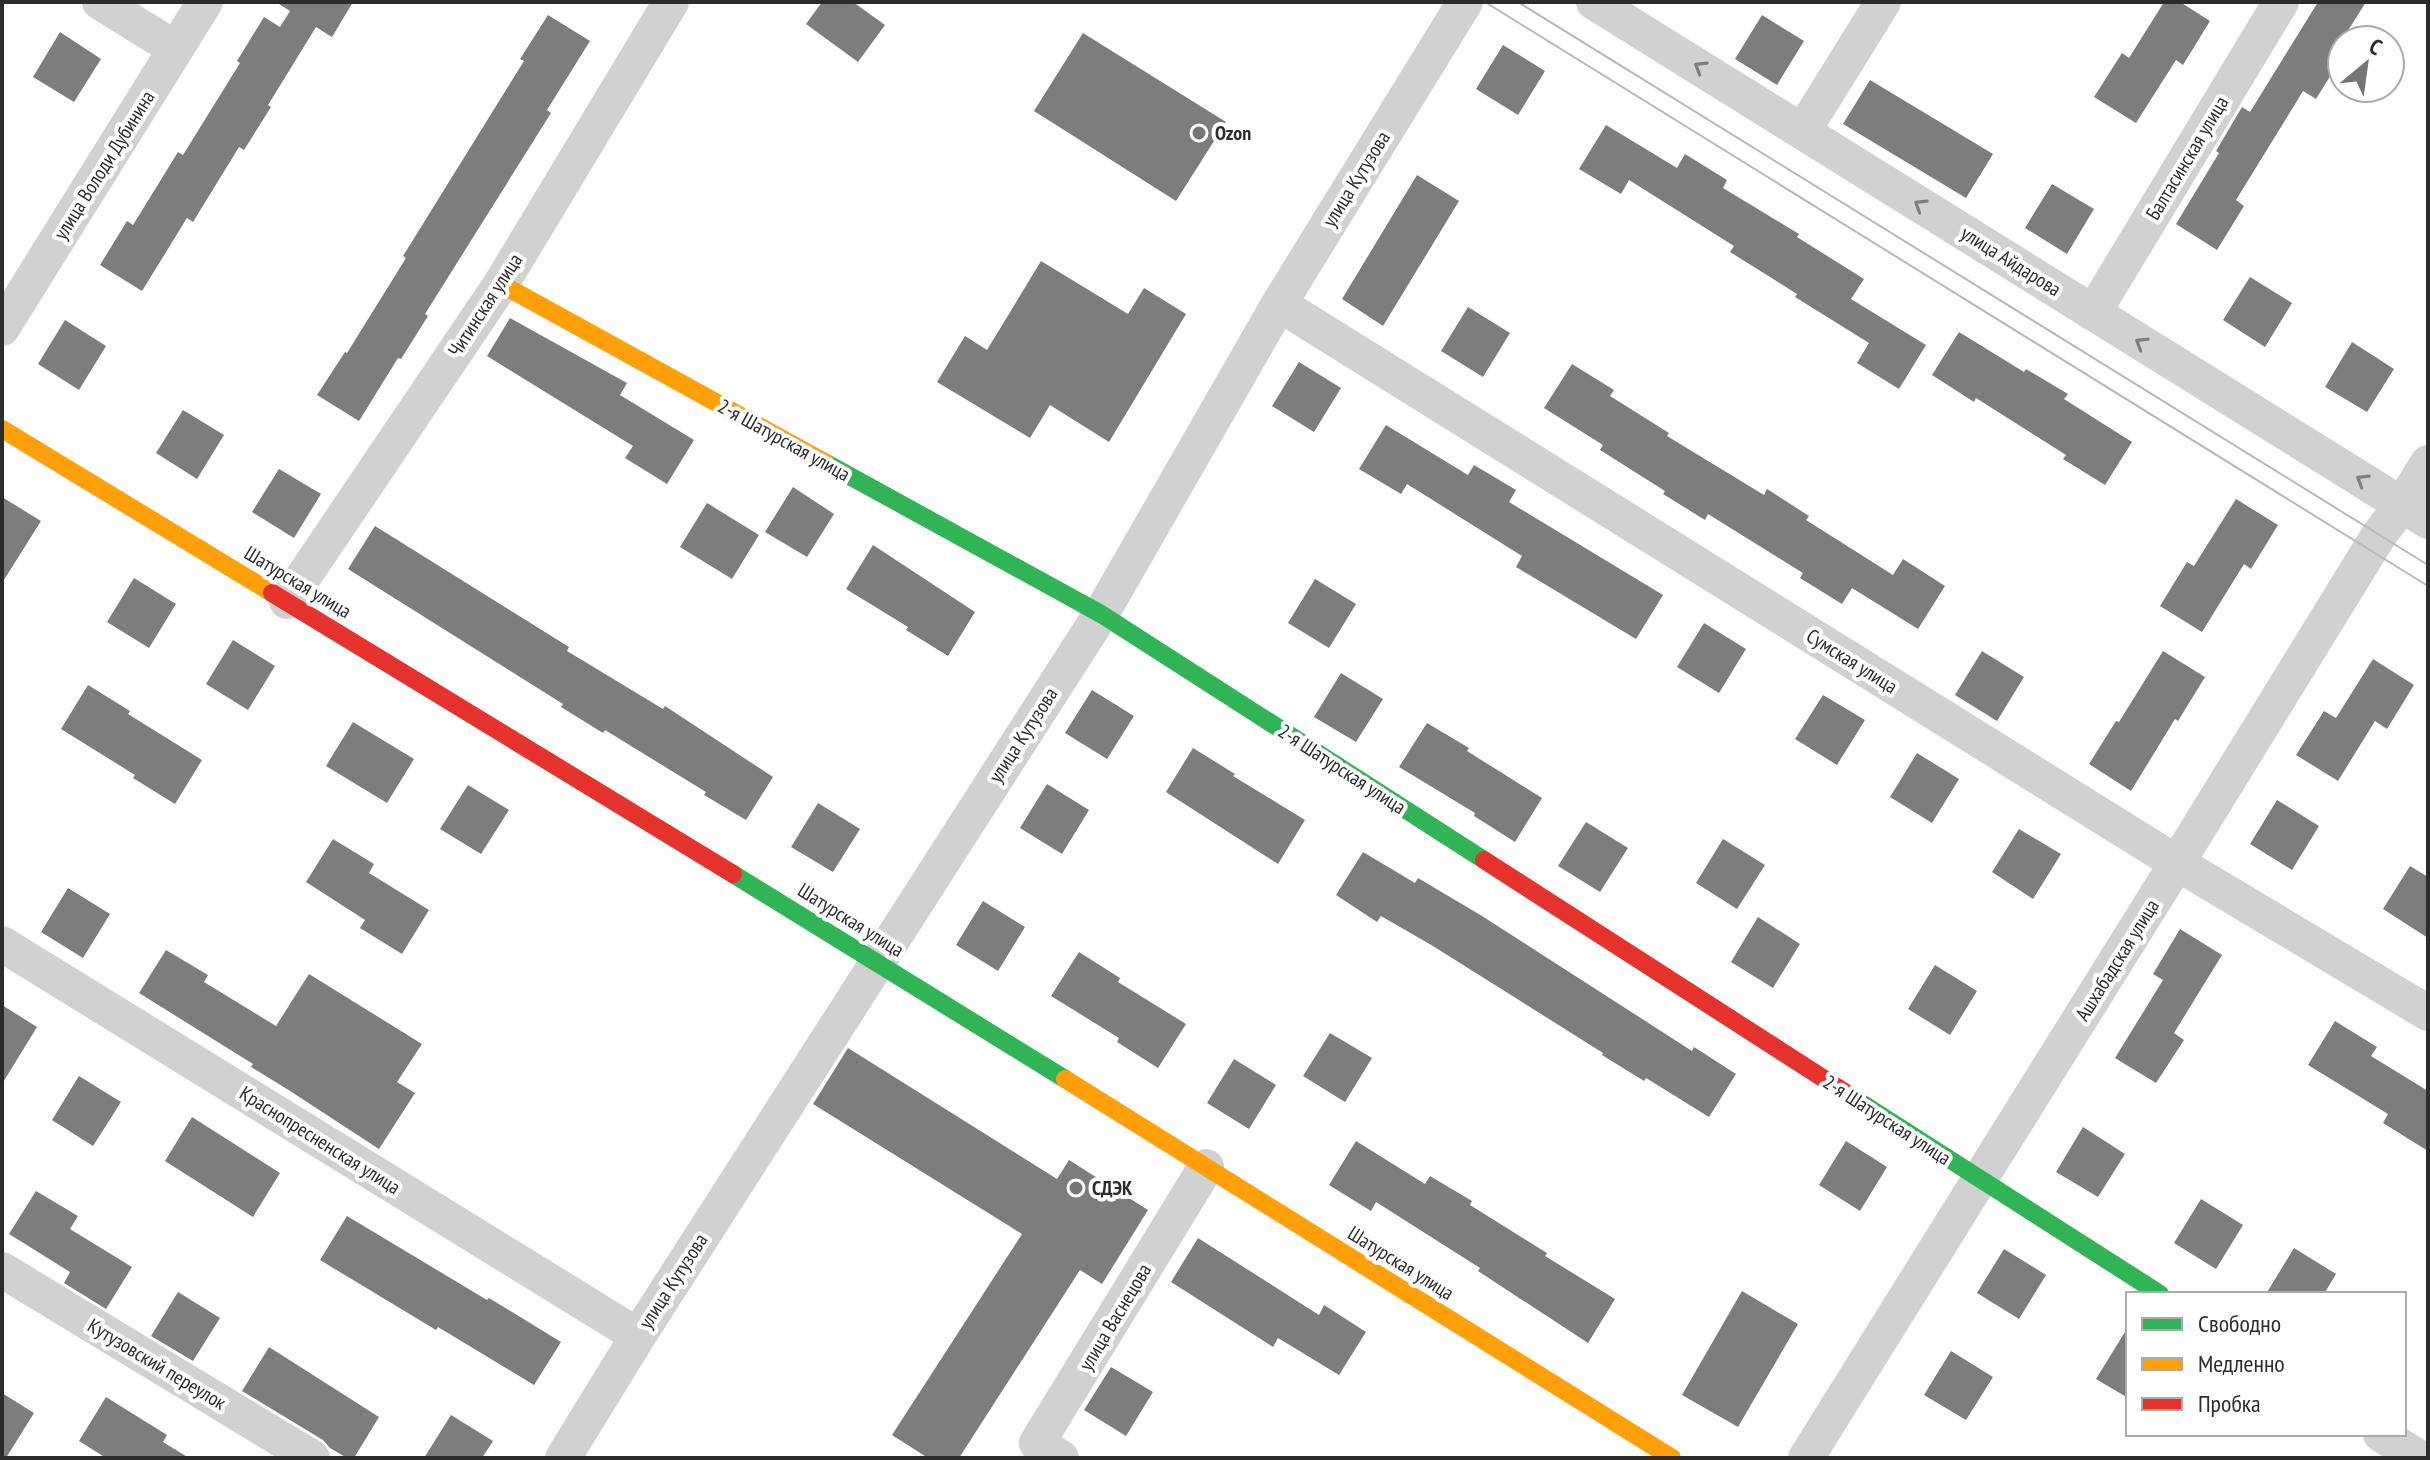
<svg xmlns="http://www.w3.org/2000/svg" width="2430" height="1460" viewBox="0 0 2430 1460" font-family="'PT Sans Narrow',sans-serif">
<rect width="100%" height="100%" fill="#fff"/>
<path fill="#7d7d7d" d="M276,2H353L332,37L316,27L268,105L271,107L244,150L239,147L193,222L187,218L142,291L100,265L127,221L133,225L178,152L183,155L240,63L237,61L264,17L280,27L290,11Z
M822,2H853L885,25L858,62L806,24Z
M2164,2H2180L2210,21L2183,65L2176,60L2136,123L2094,97L2122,53L2129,58Z
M2318,2H2366L2342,40V57L2316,99L2303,91L2236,200L2244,206L2217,250L2176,224L2219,153L2216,151L2242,107L2250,112Z
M548,15L590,41L547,110L551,113L425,314L428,316L401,359L398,358L359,421L317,395L345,352L347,353L406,258L403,256L524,61L520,59Z
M1762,15L1804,41L1777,85L1735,59Z
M60,32L101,59L74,102L33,77Z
M1083,33L1226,122L1176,201L1034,111Z
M1503,45L1545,71L1518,115L1476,89Z
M1870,80L1993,154L1966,198L1843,124Z
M1606,125L1677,168L1685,154L1727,180L1723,188L1799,234L1797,237L1864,279L1851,299L1926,345L1899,389L1857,363L1869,343L1795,297L1797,294L1730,252L1734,246L1629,180L1621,194L1579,169Z
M1417,175L1459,201L1383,326L1342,299Z
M2052,184L2094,209L2067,254L2025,228Z
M1041,261L1128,314L1144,288L1186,314L1109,442L1050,405L1030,438L937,382L965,336L987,350Z
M2250,277L2292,303L2265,347L2223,320Z
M1468,307L1510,333L1483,377L1441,351Z
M510,318L627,383L620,395L694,440L667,484L625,458L633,446L487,356Z
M65,320L106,346L79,390L38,364Z
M1959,332L2024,372L2026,369L2068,394L2064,399L2132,442L2105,485L2063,459L2066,455L1976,398L1974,402L1932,375Z
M2352,342L2394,369L2367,412L2325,387Z
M1299,362L1341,388L1314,432L1272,406Z
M1572,364L1614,390L1610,396L1669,433L1667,436L1764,495L1767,489L1809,516L1806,520L1893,575L1903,559L1945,586L1918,629L1852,588L1842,604L1800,578L1803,573L1708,514L1705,520L1663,494L1665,491L1600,450L1603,445L1544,408Z
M183,410L224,435L197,479L156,453Z
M1386,425L1468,475L1474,465L1516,490L1509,502L1663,595L1636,639L1516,567L1522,556L1407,484L1401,494L1359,469Z
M279,469L321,494L294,538L252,512Z
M793,487L834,514L807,557L765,532Z
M2,497L41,521L2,583Z
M2236,499L2278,525L2251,569L2244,564L2202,632L2160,606L2187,562L2194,566Z
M707,503L759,535L732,579L680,547Z
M375,526L569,647L567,651L663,709L665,706L773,777L746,820L704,795L706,792L605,730L603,733L561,707L563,704L348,569Z
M873,545L975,612L948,656L906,630L908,627L846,589Z
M134,578L176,604L149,648L107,622Z
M1315,579L1356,604L1329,648L1288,623Z
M1704,623L1746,649L1719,693L1677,667Z
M233,640L275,666L248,710L206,684Z
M1982,651L2024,677L1997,721L1955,695Z
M2163,651L2205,677L2178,721L2175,719L2131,791L2089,764L2116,721L2119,722Z
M2373,659L2414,685L2387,729L2375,721L2338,781L2296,755L2324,711L2336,718Z
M1341,673L1383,699L1356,742L1314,717Z
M88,685L130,711L128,714L202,760L175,804L133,778L135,775L61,729Z
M1092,690L1134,716L1107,759L1065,733Z
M1823,695L1865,720L1837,765L1795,739Z
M353,722L414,759L387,803L326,766Z
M1427,723L1469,748L1467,751L1542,798L1515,842L1474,816L1475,813L1399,767Z
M1193,748L1235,774L1233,776L1305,820L1278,864L1166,792Z
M1917,753L1959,779L1932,823L1890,797Z
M1047,784L1089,810L1062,854L1020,828Z
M468,785L509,810L481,854L440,829Z
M2277,800L2319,826L2292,870L2250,844Z
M818,803L860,829L833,872L791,847Z
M1586,822L1628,848L1600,892L1558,866Z
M2019,829L2061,854L2033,899L1992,872Z
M333,839L374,864L369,873L429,910L402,954L360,928L365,920L306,882Z
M1723,839L1765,865L1737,909L1696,883Z
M1363,852L1415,883L1418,878L1482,916L1692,1051L1694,1047L1736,1074L1709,1117L1646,1078L1644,1081L1602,1055L1603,1053L1433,946L1381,916L1377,922L1336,895Z
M2410,866L2428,877V938L2383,909Z
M68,888L110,914L83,958L41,932Z
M983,901L1025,927L998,971L956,945Z
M1758,917L1800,944L1773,988L1731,962Z
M2180,929L2222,955L2174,1033L2184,1040L2156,1083L2115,1058L2163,980L2153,974Z
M166,950L208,975L204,982L276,1026L309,974L422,1044L397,1082L415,1093L379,1149L287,1089L251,1067L253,1064L139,993Z
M1079,952L1120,978L1118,982L1186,1024L1158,1068L1117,1042L1119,1038L1051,996Z
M1935,965L1977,991L1950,1035L1908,1009Z
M2,1005L37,1027L2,1084Z
M2335,1021L2377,1047L2371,1056L2428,1091V1151L2383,1123L2388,1114L2308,1065Z
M1330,1033L1372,1058L1345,1102L1303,1076Z
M848,1048L1057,1179L1069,1160L1148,1210L1102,1284L1080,1270L959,1458H928L892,1435L1022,1234L813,1104Z
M1234,1059L1276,1085L1249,1129L1207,1103Z
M79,1076L121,1102L93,1146L52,1120Z
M192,1117L280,1173L253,1217L165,1161Z
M2083,1127L2125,1154L2098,1197L2056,1172Z
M1356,1141L1425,1184L1430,1176L1472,1201L1470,1205L1547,1253L1545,1256L1615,1299L1588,1343L1478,1271L1480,1268L1376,1202L1371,1211L1329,1185Z
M1846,1141L1887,1167L1860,1211L1819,1185Z
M36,1191L78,1216L70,1229L132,1267L106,1309L64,1283L70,1272L9,1234Z
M2201,1199L2243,1225L2216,1269L2174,1243Z
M347,1216L487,1300L489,1298L561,1342L534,1385L438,1327L436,1330L320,1260Z
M1198,1238L1319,1315L1324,1305L1366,1332L1339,1375L1278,1338L1273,1347L1171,1282Z
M2294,1248L2336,1274L2324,1294H2266Z
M2004,1249L2046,1275L2019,1319L1977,1293Z
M1742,1291L1798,1324L1738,1427L1682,1395Z
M178,1292L220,1318L193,1361L151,1336Z
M2128,1327V1398L2096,1379Z
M269,1347L379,1417L354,1458H347L330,1448L323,1440L242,1391Z
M1951,1351L1993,1377L1966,1420L1924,1395Z
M1111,1367L1153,1392L1126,1436L1084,1410Z
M2,1393L34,1413L6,1458H2Z
M106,1397L167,1435L163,1442L189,1458H106L79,1441Z
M451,1415L493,1441L482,1458H424Z"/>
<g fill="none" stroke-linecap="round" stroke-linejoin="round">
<path stroke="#d1d1d1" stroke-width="36" d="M100,2L176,49
M1594,2L2428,521
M1803,131L1883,2
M1279,304L2177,863L2428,1013
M2093,313L2281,2
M2,328L205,2
M287,601L501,284L671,2
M2,944L638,1336
M2,1270L312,1458
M2381,1434L2419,1458
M563,1458L638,1336L1101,614L1279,304L1465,2
M1061,1458L1037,1443L1206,1167
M1806,1458L2177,863L2379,535L2402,505L2428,463"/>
<path stroke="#30b455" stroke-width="18" d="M826,463L1101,614L1484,860
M733,874L1065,1079
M1860,1102L2160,1294"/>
<path stroke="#ff9f0a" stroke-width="18" d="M501,284L826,463
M2,429L272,593
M1065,1079L1672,1458"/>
<path stroke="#e5322d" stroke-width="18" d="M272,593L733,874
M1484,860L1860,1102"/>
<path stroke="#b8b8b8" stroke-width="2" d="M1485,2L2428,586
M1518,2L2428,565"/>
</g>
<defs><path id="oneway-chevron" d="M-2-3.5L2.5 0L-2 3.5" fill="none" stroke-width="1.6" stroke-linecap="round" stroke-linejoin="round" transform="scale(2)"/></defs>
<g stroke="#7e7e7e">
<use href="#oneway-chevron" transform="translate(1700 67) rotate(-148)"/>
<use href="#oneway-chevron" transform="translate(1920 205) rotate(-148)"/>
<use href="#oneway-chevron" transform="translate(2141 343) rotate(-148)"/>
<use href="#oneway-chevron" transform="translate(2362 480) rotate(-148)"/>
</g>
<g fill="#767676" stroke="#fff" stroke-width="3">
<circle cx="1199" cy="133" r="8"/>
<circle cx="1076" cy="1188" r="8"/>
</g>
<g text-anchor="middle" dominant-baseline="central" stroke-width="8" stroke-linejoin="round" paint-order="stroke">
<g font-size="20" font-weight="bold" fill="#2c2c2c" stroke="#fff" text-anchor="start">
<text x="1215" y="133">Ozon</text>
<text x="1092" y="1188">СДЭК</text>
</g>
<g font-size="20" fill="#2c2c2c" stroke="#fff">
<text transform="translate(2187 158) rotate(-59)">Балтасинская улица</text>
<text transform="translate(104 165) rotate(-58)">улица Володи Дубинина</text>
<text transform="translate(1356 179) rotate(-58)">улица Кутузова</text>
<text transform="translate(2011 261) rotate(32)">улица Айдарова</text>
<text transform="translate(485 305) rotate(-57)">Читинская улица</text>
<text transform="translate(784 440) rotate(29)">2-я Шатурская улица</text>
<text transform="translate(298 582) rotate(31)">Шатурская улица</text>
<text transform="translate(1852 661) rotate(32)">Сумская улица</text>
<text transform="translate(1023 735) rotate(-57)">улица Кутузова</text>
<text transform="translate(1342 769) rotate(33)">2-я Шатурская улица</text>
<text transform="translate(851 920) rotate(32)">Шатурская улица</text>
<text transform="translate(2117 960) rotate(-58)">Ашхабадская улица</text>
<text transform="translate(1887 1120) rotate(33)">2-я Шатурская улица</text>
<text transform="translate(320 1140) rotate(32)">Краснопресненская улица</text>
<text transform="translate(1401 1263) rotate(32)">Шатурская улица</text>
<text transform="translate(673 1281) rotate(-57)">улица Кутузова</text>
<text transform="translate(1115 1317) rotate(-59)">улица Васнецова</text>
<text transform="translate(157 1364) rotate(31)">Кутузовский переулок</text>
</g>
</g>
<rect width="2430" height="1460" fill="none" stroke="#2c2c2c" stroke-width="8"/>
<rect x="2126" y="1292" width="280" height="144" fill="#ffffff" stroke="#ababab" stroke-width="2"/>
<rect x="2142" y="1318" width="40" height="12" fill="#30b455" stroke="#ababab" stroke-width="2"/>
<text x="2198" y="1332" font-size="24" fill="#2c2c2c">Свободно</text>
<rect x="2142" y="1358" width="40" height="12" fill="#ff9f0a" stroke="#ababab" stroke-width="2"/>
<text x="2198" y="1372" font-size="24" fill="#2c2c2c">Медленно</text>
<rect x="2142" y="1398" width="40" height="12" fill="#e5322d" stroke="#ababab" stroke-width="2"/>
<text x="2198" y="1412" font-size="24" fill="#2c2c2c">Пробка</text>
<g transform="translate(2366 64) rotate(29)"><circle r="38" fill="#ffffff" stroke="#ababab" stroke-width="2"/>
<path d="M0-6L14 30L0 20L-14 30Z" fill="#767676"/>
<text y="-12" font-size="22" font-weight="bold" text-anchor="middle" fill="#2c2c2c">С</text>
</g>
</svg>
